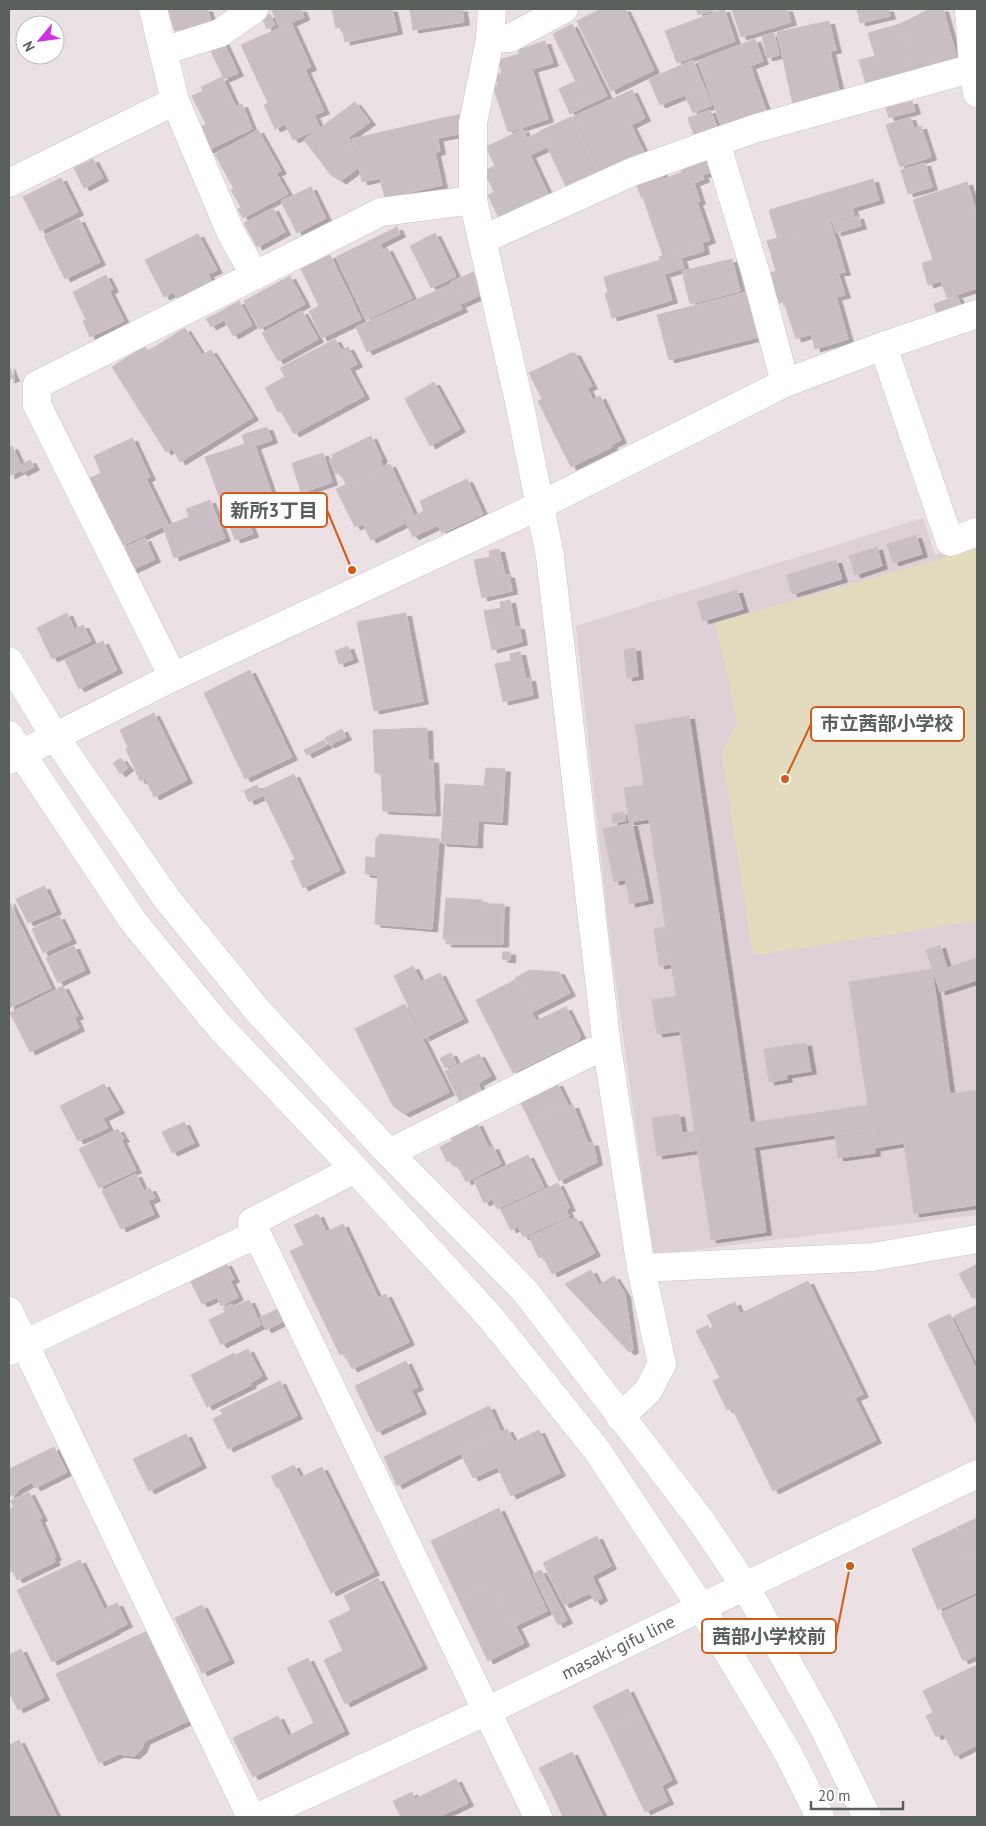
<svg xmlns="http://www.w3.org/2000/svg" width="986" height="1826" viewBox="0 0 986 1826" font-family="'PT Sans','Noto Sans JP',sans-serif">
<defs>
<filter id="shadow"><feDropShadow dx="5.5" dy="3" stdDeviation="0" flood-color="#0004"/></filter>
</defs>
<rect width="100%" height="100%" fill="#ebe0e4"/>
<path fill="#ded1d6" d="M923,518L935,555L977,543V1215L653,1255L609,933L576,626Z"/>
<path fill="#e2dbbd" d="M977,548V921L757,955L752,950L722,753L738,722L715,623Z"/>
<path fill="#c9bec3" stroke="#cfbfc7" filter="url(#shadow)" d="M168,9H207L211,20L175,31Z
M275,9H301L304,17L280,28L272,11Z
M332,9H392L397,31L345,42L342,27L336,28Z
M410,9H462L464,22L413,30Z
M601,9H625L654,70L611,91L577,21Z
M696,9H719L698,15Z
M724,9L735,41L677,63L665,31Z
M732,9H787L791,22L741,37Z
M863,9H888L890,16L860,23L857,10Z
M930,9H943L958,62L915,74L900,24Z
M270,14L275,25L267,29L262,18Z
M829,21L836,50L830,51L840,94L793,105L777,32Z
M291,23L311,67L305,70L324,111L314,115L320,128L293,140L285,124L275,129L264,105L268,103L241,45Z
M572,24L607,96L587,105L553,34Z
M900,24L915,74L867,88L859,60L875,56L868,33Z
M774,33L779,55L767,58L762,36Z
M755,39L763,61L750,66L766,110L722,127L698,61Z
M223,41L238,73L224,79L209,47Z
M545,41L553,63L532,69L548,119L508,132L493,86L498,85L495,75L502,73L498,60L519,54L518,50Z
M693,60L704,87L660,105L649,79Z
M222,77L236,107L242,104L252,129L208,150L198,128L206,124L192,96L203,91L201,87Z
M576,81L587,105L570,114L559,89Z
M704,87L712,105L693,113L685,95Z
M632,90L645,118L631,125L644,152L599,174L572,117Z
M912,101L915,111L889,118L886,108Z
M355,102L370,122L349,137L358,168L341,181L331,175L304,140Z
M710,110L717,128L694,136L688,118Z
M466,113L463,133L438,138L434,120Z
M571,117L599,177L568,191L540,131Z
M910,117L914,128L921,126L931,157L900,167L886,125Z
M434,120L440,151L435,153L442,185L385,198L380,178L362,182L352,139Z
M523,129L527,138L540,132L547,147L530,155L551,200L501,223L488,195L494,192L484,171L495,166L486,147Z
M258,130L281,171L276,173L288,194L243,218L238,209L241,207L231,190L234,189L215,154Z
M712,151L719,170L702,175L704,179L694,183L700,201L697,202L710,240L663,256L643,197H641L635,180L661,171L664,179L682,172L679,162Z
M93,159L103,178L84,188L74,168Z
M925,163L932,187L908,194L901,170Z
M61,178L78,212L40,231L23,197Z
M873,179L879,200L852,208L854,215L777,237L769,210Z
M967,182L977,214V288L947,298L941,281L928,285L922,263L933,260L913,200Z
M311,187L326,218L297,233L281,201Z
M273,208L285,232L257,247L244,223Z
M858,216L861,226L836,233L832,221L840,219L841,221Z
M79,219L100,262L65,279L44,236Z
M830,222L845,272L838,273L845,295L836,297L848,339L815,349L811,334L796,339L784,302L779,303L770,273L776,271L767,241Z
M397,227L400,234L380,244L377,237Z
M435,233L456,276L431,288L410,246Z
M198,234L217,270L208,274L211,281L177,298L174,292L164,297L145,260Z
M377,237L383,250L387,248L412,298L366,320L336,257Z
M702,243L704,251L681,258L684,268L665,274L659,257Z
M330,255L361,319L322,338L309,311L319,306L301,269Z
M732,259L740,291L690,304L682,271Z
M660,260L672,300L612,318L605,294L608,293L604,277Z
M473,272L483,294L461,304L451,282Z
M106,275L113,289L109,291L124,321L90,337L83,321L86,320L73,292Z
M290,276L305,304L260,329L244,301Z
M451,284L462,309L367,352L356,327Z
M751,291L763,336L669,360L657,315Z
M957,296L961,306L937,314L934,304Z
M239,301L252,325L233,336L220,312Z
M302,311L318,339L278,361L262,333Z
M220,312L224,320L211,327L206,319Z
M185,328L202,355L211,350L253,417L180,462L172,448L166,452L112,367L145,346L148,351Z
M335,339L341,350L348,347L357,364L349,368L364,396L294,434L281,411L278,412L265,388L285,377L280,368Z
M571,353H575L592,386L587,388L593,400L600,396L621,440L611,445L612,447L571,467L538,401L542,399L529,373Z
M9,366L14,378L9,380Z
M434,382L460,429L430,446L405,399Z
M267,427L272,440L255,446L278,511L248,521L253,534L235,540L205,457L245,444L242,435Z
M371,436L382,459L380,461L382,466L346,484L340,472L336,474L329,460L333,458L332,455Z
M132,438L150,477L146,479L168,524L122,546L90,478L101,473L94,456Z
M12,446L21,465L30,460L34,467L22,473L21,470L9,476V448Z
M323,453L332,482L301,493L292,463Z
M390,464L414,515L403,520L405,523L371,540L363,524L355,527L336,489Z
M467,479L483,514L442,533L438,525L413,537L405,521L424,511L420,501Z
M210,500L225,538L174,558L163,527L189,517L186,509Z
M916,535L922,554L893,563L887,544Z
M145,538L155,559L132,570L122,549Z
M877,547L882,566L855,575L849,556Z
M499,549L505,575H509L512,591L482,598L474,560L490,557L489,551Z
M836,560L842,579L792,594L786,575Z
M737,590L743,609L703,621L697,602Z
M510,600L515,627L519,626L522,642L492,650L484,611L501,608L500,602Z
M67,613L74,629L83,625L91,641L52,659L37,628Z
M406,613L423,701L374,711L357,622Z
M103,641L117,670L79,689L65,660Z
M348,646L353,659L339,664L335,651Z
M635,648L638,676L627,678L624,650Z
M520,652L526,679L530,678L533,695L503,702L495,664L511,661L510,654Z
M250,670L292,757L245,779L204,693Z
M154,713L187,780L154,797L145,778L140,781L126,749L128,747L120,730Z
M689,716L750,1123L868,1105L849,982L932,969L950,1094L977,1090V1205L914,1214L904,1143L875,1148L872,1129L754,1147L766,1232L711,1240L680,1031L657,1034L652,1000L676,996L649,819L629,822L624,788L644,785L635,725Z
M427,728L428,760H433L435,813L383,811L381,773H375L373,730Z
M342,729L346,737L329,745L325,738Z
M324,740L327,745L307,755L304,750Z
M121,758L128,768L120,774L113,763Z
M486,768L505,769L502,822L443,818L445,784L484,786Z
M294,774L340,870L303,888L291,861L295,859L261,790Z
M257,785L262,796L249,802L244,791Z
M624,812L626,821L613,823L612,814Z
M443,818L478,821L477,845L441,843Z
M632,823L643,875L614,882L603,829Z
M379,834L439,839L432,929L375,924L378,875L365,874L366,857L375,858L376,837L378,838Z
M643,875L648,900L630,904L625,879Z
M44,886L56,911L28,923L16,899Z
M446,898L482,900V904H504L503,944H446V939H443Z
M9,901L51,988L9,1008Z
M59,916L71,940L43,953L32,929Z
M666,927L671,964L659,966L654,929Z
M940,945L947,968L977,958V980L940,992L926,950Z
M74,946L85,970L58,983L46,958Z
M503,952H510V960L502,959Z
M413,966L421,982L440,973L463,1019L424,1038L394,976Z
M530,970L559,972L570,993L532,1012L515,978Z
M515,980L536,1021L566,1007L580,1035L579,1040L513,1073L476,1000Z
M63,986L78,1016L74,1017L79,1028L30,1052L10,1013Z
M405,1004L449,1092L404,1114L393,1106L355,1029Z
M806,1043L811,1071L786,1075L787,1079L769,1082L764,1049Z
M451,1053L456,1063L445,1068L440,1058Z
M479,1054L491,1076L478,1083L481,1090L460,1102L445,1071Z
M557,1083L567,1103L530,1121L520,1101Z
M104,1084L119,1110L103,1118L108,1128L78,1141L60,1106Z
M567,1103L569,1106L573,1105L588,1143H593L597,1162L559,1181L530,1121Z
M679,1114L682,1133L695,1131L698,1150L657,1156L652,1118Z
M184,1122L194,1143L172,1153L162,1132Z
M477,1123L489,1148L493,1146L501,1164L466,1182L458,1166L454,1167L451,1160L447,1162L440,1147L452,1141L450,1135Z
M118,1129L124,1139L121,1140L136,1170L99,1188L79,1149Z
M872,1129L875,1153L838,1158L835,1134Z
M528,1155L544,1187L497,1209L492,1199L484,1203L474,1181Z
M136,1174L144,1191L150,1188L155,1198L148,1201L154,1214L121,1229L102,1191Z
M558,1183L570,1208L566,1209L569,1216L523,1237L518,1226L511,1230L501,1210Z
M318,1214L326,1232L343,1224L378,1298L386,1294L409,1342L352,1369L344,1353L340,1355L290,1251L304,1245L294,1225Z
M570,1218L571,1220L576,1218L595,1253L552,1274L543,1256L539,1258L529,1237Z
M226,1263L234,1279L230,1281L238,1297L221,1306L217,1297L202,1304L190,1280Z
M977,1264V1296L972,1298L959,1274Z
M591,1270L599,1285L614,1276L625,1294L633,1350L629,1352L565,1284Z
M808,1281L863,1394L855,1398L876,1440L773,1491L732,1408L727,1410L713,1381L720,1378L696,1331L708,1325L709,1329L713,1327L707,1315L735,1302L740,1314Z
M249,1300L261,1325L221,1345L209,1320L225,1312L223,1308L232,1304L233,1307Z
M977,1305V1362L954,1316Z
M278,1309L284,1321L266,1330L260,1317Z
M950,1314L977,1371V1425L928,1324Z
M248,1349L262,1376L250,1383L251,1385L207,1407L191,1375L234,1353L236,1355Z
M406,1361L418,1387L411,1390L421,1411L377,1432L355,1386Z
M280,1381L297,1416L228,1449L213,1419L223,1414L220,1410Z
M489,1406L501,1432L397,1486L384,1457Z
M507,1429L514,1442L539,1430L560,1473L511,1496L497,1467L473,1478L460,1452Z
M186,1434L201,1465L149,1491L133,1459Z
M54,1447L67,1472L35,1488L32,1482L16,1491L17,1493L9,1497V1469Z
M294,1465L300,1477L277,1488L271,1476Z
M322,1467L374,1572L331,1593L279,1488Z
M29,1492L42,1518L39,1519L56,1557L53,1558L55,1562L17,1580L13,1571L9,1573V1509L14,1507L10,1501Z
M499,1508L547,1611L515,1626L494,1581L458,1598L431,1541Z
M977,1518V1570L957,1527Z
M956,1528L977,1575V1592L938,1610L912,1549Z
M597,1536L611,1566L592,1576L602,1598L595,1602L590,1593L564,1605L543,1563Z
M80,1560L115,1631L52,1662L17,1590Z
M541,1570L567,1620L558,1625L533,1574Z
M378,1578L422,1666L345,1704L324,1660L343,1651L329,1621L351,1610L344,1596Z
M494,1581L524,1643L488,1661L458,1598Z
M977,1596V1655L963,1661L941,1613Z
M117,1603L127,1624L115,1630L104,1609Z
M202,1605L229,1660L202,1673L175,1618Z
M147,1631L190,1720L145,1741L141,1750L134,1756L119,1754L99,1763L56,1674Z
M21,1649L44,1697L18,1710L9,1692V1655Z
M308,1658L344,1731L253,1777L233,1738L278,1716L288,1736L314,1723L287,1668Z
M977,1665V1745L955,1756L943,1733L936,1737L926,1716L933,1712L923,1691Z
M628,1689L640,1714L606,1731L593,1706Z
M640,1714L672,1780L661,1786L668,1801L645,1812L606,1731Z
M19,1740L57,1817H9V1745Z
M572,1752L582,1773L550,1789L539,1768Z
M582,1773L603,1817H563L550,1789Z
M456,1779L468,1803L439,1817H401L393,1801L412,1792L415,1799Z"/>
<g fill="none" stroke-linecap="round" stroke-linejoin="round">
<defs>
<path id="street" d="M153,9L175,101L231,233L255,276
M492,9L490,39L473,123V200L520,406L550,556L607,1047L641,1268L662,1364L648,1391L620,1417
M969,9L973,69L977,93
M490,39L510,38L564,9
M163,51L220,33L254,9
M716,142L756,274L785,383
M9,183L175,101
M482,240L632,172L716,142L757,128L977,67
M883,346L950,542L977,532
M173,677L37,405V385L381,212L473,200
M9,760L173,677L541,505L785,383L883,346L977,314
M389,1153L589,1053L607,1047
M257,1234L538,1817
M641,1268L872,1257L977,1239
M9,1311L251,1817
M9,1351L257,1234L252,1222L355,1169"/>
<path id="secondary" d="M9,661L55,737L167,899L258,1011L389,1153L525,1291L702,1522L745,1586L823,1726L867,1817
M9,735L133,921L219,1026L355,1169L491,1318L596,1449L701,1607L788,1753L820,1817
M258,1817L487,1711L977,1474"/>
</defs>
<use href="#street" stroke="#c2c8c5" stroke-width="29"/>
<use href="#secondary" stroke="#c4ccc7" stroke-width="29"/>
<use href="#street" stroke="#fff" stroke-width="28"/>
<use href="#secondary" stroke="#fff" stroke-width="28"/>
</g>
<g text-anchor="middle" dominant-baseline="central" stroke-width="4" stroke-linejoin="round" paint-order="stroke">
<g font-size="18" fill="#59605c" stroke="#fff">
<text transform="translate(618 1647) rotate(-26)">masaki-gifu line</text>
</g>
</g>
<path fill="none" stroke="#d35a18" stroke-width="2" d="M352 570L327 510M785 779L811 724M850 1566L836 1636"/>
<g fill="#d35a18" stroke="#fff" stroke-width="2">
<circle cx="352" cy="570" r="5"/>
<circle cx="785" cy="779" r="5"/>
<circle cx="850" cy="1566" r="5"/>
</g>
<g fill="#fff" stroke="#d35a18" stroke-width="2">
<rect x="221" y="493" width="106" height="34" rx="5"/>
<rect x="811" y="707" width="153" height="34" rx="5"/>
<rect x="702" y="1619" width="134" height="34" rx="5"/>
</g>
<g font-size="19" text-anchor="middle" font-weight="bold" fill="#59605c">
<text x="274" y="517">新所3丁目</text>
<text x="887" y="730">市立茜部小学校</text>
<text x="769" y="1643">茜部小学校前</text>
</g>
<rect width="986" height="1826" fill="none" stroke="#59605c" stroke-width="20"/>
<g transform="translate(40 40) rotate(241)"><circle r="24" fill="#ffffff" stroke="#bdbfbe"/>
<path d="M0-4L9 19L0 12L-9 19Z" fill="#cd31e0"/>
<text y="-8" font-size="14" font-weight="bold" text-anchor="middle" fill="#59605c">N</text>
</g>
<path d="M811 1801v8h92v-8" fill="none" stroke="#59605c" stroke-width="2.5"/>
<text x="818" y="1801" font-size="15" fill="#59605c" stroke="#ffffff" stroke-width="4" paint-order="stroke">20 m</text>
</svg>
